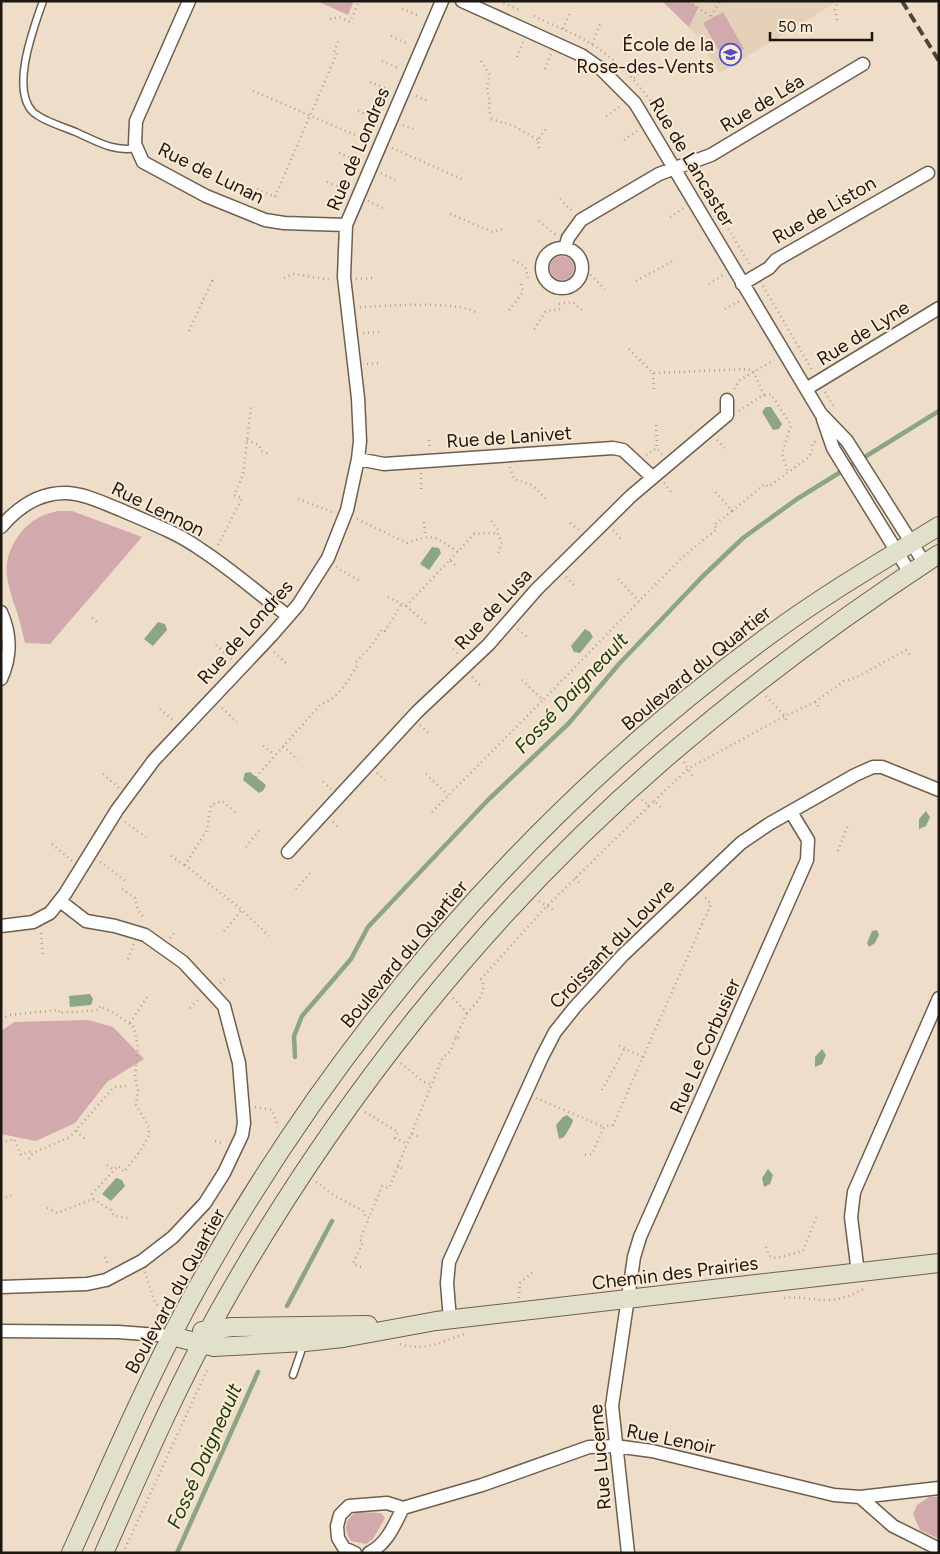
<svg xmlns="http://www.w3.org/2000/svg" width="940" height="1554" viewBox="0 0 940 1554" font-family="Figtree,sans-serif">
<rect width="100%" height="100%" fill="#eedec9"/>
<path fill="#e5d1b7" d="M662,1H837V2L720,73L697,36Z"/>
<path fill="#d2aaad" d="M317,1H354L348,15Z
M665,1H689L698,8L689,27L664,3Z
M723,12L744,49L724,60L703,23Z
M550 268a12 12 0 1 1 24 0a12 12 0 1 1-24 0Z
M58,511H72L142,537L50,644L25,643C22,632 20,620 16,609C5,578 0,559 22,531C33,519 43,514 58,511Z
M88,1020L113,1027L144,1059L107,1082L75,1123L36,1141L1,1134V1031L14,1022Z
M929,1497H939V1539L920,1530L913,1514L917,1505Z
M357,1512L381,1513L385,1518L373,1539L366,1544L351,1541C343,1530 345,1518 357,1512Z"/>
<path fill="#8ba681" d="M766,407H771L782,424L779,429L773,430L762,412Z
M432,547L439,548L441,553L429,570L420,564Z
M158,622L165,624L167,630L153,646L144,639Z
M585,629L590,632L593,637L580,653L574,652L571,646Z
M250,772L266,785L263,791L259,793L243,780L245,773Z
M926,811L930,817L926,826L919,829V819Z
M877,930L879,935L875,943L869,947L867,943L872,931Z
M90,994L93,999L91,1005L70,1007L69,996Z
M822,1049L826,1055L822,1064L815,1067V1057Z
M567,1115L573,1120C573,1123 566,1134 564,1137L559,1139L556,1125L563,1117Z
M768,1169L773,1175L770,1184L764,1187L762,1178Z
M116,1178L122,1180L125,1186L111,1201L102,1194Z"/>
<g fill="none" stroke-linecap="round" stroke-linejoin="round">
<path stroke="#8ba681" stroke-width="4.5" d="M295,1057L294,1036L302,1016L351,959L368,927L488,800L569,723L619,664L702,577L743,538L797,499L939,411
M287,1306L332,1221
M177,1553L258,1372"/>
<defs>
<path id="lane" d="M43,1C34,27 10,89 33,112C44,122 65,127 78,133C98,142 114,152 136,148
M293,1375L304,1343"/>
<path id="street" d="M189,1L136,121L135,144L143,162L206,196L265,220L284,223L346,225
M462,1L581,55L601,69L635,103L821,414L847,441L925,564
M542 268a20 20 0 1 1 40 0a20 20 0 1 1-40 0Z
M565,248L568,238L581,220L659,174L711,155L863,64
M742,284L769,268L776,260L928,173
M806,389L939,308
M823,419L833,448L910,573
M358,459L384,464L613,448L623,450L652,477
M1,527C18,507 40,492 67,493C86,494 103,503 121,510C148,522 176,532 200,549C231,569 259,594 288,616
M1,612C11,634 11,657 1,679
M288,852L417,712L488,645L536,590L631,496L727,415V400
M1,926L33,922L50,913L65,894L117,810L154,760L271,636L298,605L328,558L347,510L358,459L360,441L358,398L344,277L346,225L442,1
M858,1273L851,1217L854,1192L939,998
M1,1287L87,1284L106,1280L142,1261L173,1237L205,1203L224,1173L242,1135L244,1123L239,1063L224,1006L183,962L145,935L115,926L86,921L60,901
M450,1320L447,1283L449,1262L542,1057L555,1032L575,1007L623,955L741,843L769,824L855,775L873,767H882L939,790
M1,1331L118,1332L172,1336
M860,1497L893,1526L939,1549
M355,1553L344,1548L338,1538L337,1526L340,1515L349,1506L387,1503L403,1508L482,1485L589,1447L615,1446L652,1451L834,1495L860,1497L939,1488
M369,1553C388,1543 394,1525 403,1508
M628,1553L612,1406L634,1257L640,1237L807,860L808,840L791,812"/>
<path id="secondary" d="M202,1331L232,1327L368,1325
M172,1336L214,1347L305,1342L343,1338L436,1321L939,1263
M71,1553C108,1471 143,1389 185,1310C327,1047 529,810 771,634C824,595 882,561 939,526
M104,1553C140,1472 175,1390 218,1313C335,1104 486,913 667,757C753,683 844,616 939,554"/>
</defs>
<use href="#lane" stroke="#6d5f4d" stroke-width="9"/>
<use href="#street" stroke="#6d5f4d" stroke-width="15"/>
<use href="#secondary" stroke="#6d5f4d" stroke-width="20"/>
<path stroke="#ada090" stroke-width="2.5" stroke-dasharray="1 4" stroke-linecap="butt" d="M499,1L522,11
M689,1L713,18
M402,9L420,16
M534,16C550,24 567,30 583,39C630,65 657,107 683,153
M711,16L720,1
M330,19L339,17L350,22L359,1
M837,20L835,10L838,1
M563,29L570,12
M391,36L408,44
M592,44L600,24
M517,57L523,42
M382,61L398,68
M481,61L490,75C483,92 493,98 488,110L492,117
M545,69L551,54
M634,78L648,66
M370,82L389,90
M253,91L367,140
M416,96L428,101
M358,111L376,118
M606,116L621,106
M491,119L514,126L538,140
M403,125L416,130
M624,140L637,131
M392,148L464,180
M539,148L538,140L547,127
M339,153L358,161
M381,173L395,180
M695,173L750,265
M327,182L346,190
M257,189L275,197L337,53L334,52L338,41
M560,199L573,212
M368,201L383,208
M450,214L493,232L505,228
M670,217L684,208
M539,221L557,236
M513,260L525,266L528,278
M582,271H587L605,289
M284,278L294,274L331,280
M356,279L374,278
M636,281L673,261
M709,284L723,275
M763,286L812,370
M559,304L573,302L583,311
M360,307C385,306 458,300 477,313
M725,309L739,301
M509,310L523,292L520,280
M534,329L546,311L560,309
M189,331L212,281L213,282
M363,333L379,332
M629,349L653,373L748,369L753,371L765,397
M367,364L382,363
M653,373L654,391
M734,389L740,380L774,360
M825,392L834,407
M739,411L760,397L771,394L791,425L782,454L788,472
M656,425L657,448L662,454
M559,430L560,438
M247,440L259,445L261,451L269,454
M429,440L430,448
M717,440L724,448
M646,455L657,448
M510,467L514,479L532,485L547,500
M421,473V489
M664,483L671,492
M298,499L332,512
M732,511L765,484L768,487L809,457L813,448L812,444L817,440
M357,519L407,543C434,533 434,536 458,552
M491,521L498,530V535L502,541L498,553
M424,522L425,537
M570,523L579,530
M613,530L622,540
M218,545L242,498L234,495L243,475L251,407
M450,560L474,534L498,533
M336,567L360,581
M566,577L576,587
M618,579L639,601
M388,597L406,606L450,560L456,566
M406,606L428,625
M92,618L97,622
M518,629L528,638
M216,645L232,659
M453,649L459,655
M274,652L287,664
M356,662L372,645L382,629L385,631L401,605
M472,677L480,685
M522,680L543,700L648,592L685,555L717,529L714,525L732,511L713,489
M766,696L785,716L815,702
M818,706L815,702L844,681L857,677L906,650L910,655
M222,708L237,722
M160,709L174,721
M420,725L430,734
M263,746L275,755
M283,746L298,760
M684,762L693,777
M377,773L385,780
M103,774L119,788
M426,774L448,795
M256,777L321,704C339,699 349,678 358,664
M323,782L331,789
M654,801L689,768L785,716L787,723
M649,806L654,801L661,807
M235,812L222,801L211,805L207,830L185,865L242,910L269,936
M432,812L543,700
M125,822L146,837
M333,822L339,828
M52,844L72,861
M246,847L261,828
M838,851L848,825
M171,856L184,865
M100,862L127,882
M575,878L581,884
M122,889L135,898L138,910L143,917
M296,889L311,872
M539,901L555,911
M224,931L242,910
M41,933L43,957
M170,938L175,932
M128,959L134,943
M220,983L227,977
M453,998L467,1013C475,1004 489,992 481,979L543,910L649,806L642,800
M190,1008L199,999
M1,1019L9,1015L59,1010V1013L99,1010L100,1006L116,1014L134,1027L138,1048L135,1077L138,1090L136,1105L149,1127V1135L141,1150L124,1172L118,1166L92,1194L93,1199
M130,1023L149,994
M456,1037L467,1013
M619,1046L643,1057
M401,1063L422,1081L432,1085
M602,1090L624,1050
M536,1098L604,1127
M255,1107L272,1110L278,1127
M365,1112L398,1132L395,1138L408,1144
M76,1131L85,1139
M412,1134L419,1137
M215,1141L223,1143
M1,1143L14,1139L21,1155L32,1151L33,1152
M585,1155L592,1154L604,1127L613,1125L711,904L704,896
M29,1159L33,1153L70,1137L114,1087L126,1086
M107,1165L114,1170
M398,1166L443,1057L450,1052L456,1037L462,1039
M316,1182L332,1194L365,1212V1216L369,1218L382,1186L389,1188L398,1166L404,1170
M1,1199L15,1194
M47,1208L57,1213L93,1199L111,1210L114,1216L129,1218
M766,1247L769,1256L776,1258L803,1251L817,1215
M105,1257L108,1264
M361,1267L353,1264L363,1242L360,1240L369,1218
M145,1272L155,1303L168,1314
M519,1298L520,1283L534,1271
M784,1298C801,1296 812,1300 828,1300C842,1300 853,1294 866,1288
M400,1344C427,1352 440,1342 464,1334
M123,1553L208,1368"/>
<use href="#lane" stroke="#fff" stroke-width="6"/>
<use href="#street" stroke="#fff" stroke-width="12"/>
<use href="#secondary" stroke="#e1e0cb" stroke-width="18"/>
<path stroke="#4d453b" stroke-width="4" stroke-dasharray="10 5" stroke-linecap="butt" d="M902,1L939,61"/>
</g>
<defs>
<symbol id="school-ring" viewBox="-11 -11 22 22"><circle r="9.5" fill="#fbebd6" stroke="#4f4ec4" stroke-width="1.5"/><path d="M0-5L7-2L0 1L-7-2ZM-4 1L0 2.5L4 1V4Q0 6-4 4Z" fill="#4f4ec4"/></symbol>
</defs>
<g fill-rule="evenodd">
<use href="#school-ring" x="718" y="42" width="25" height="25"/>
</g>
<g text-anchor="middle" dominant-baseline="central" stroke-width="4" stroke-linejoin="round" paint-order="stroke">
<g font-size="19" fill="#1c1710" stroke="#fbebd6" text-anchor="end">
<text x="714" y="44">École de la<tspan x="714" dy="22">Rose-des-Vents</tspan></text>
</g>
<g font-size="19" fill="#1c1710" stroke="#fbebd6">
<text transform="translate(762 103) rotate(-31)">Rue de Léa</text>
<text transform="translate(358 149) rotate(-67)">Rue de Londres</text>
<text transform="translate(692 162) rotate(59)">Rue de Lancaster</text>
<text transform="translate(211 173) rotate(26)">Rue de Lunan</text>
<text transform="translate(824 210) rotate(-30)">Rue de Liston</text>
<text transform="translate(863 333) rotate(-32)">Rue de Lyne</text>
<text transform="translate(509 437) rotate(-4)">Rue de Lanivet</text>
<text transform="translate(158 509) rotate(26)">Rue Lennon</text>
<text transform="translate(493 609) rotate(-47)">Rue de Lusa</text>
<text transform="translate(245 632) rotate(-48)">Rue de Londres</text>
<text transform="translate(696 668) rotate(-39)">Boulevard du Quartier</text>
<text transform="translate(612 944) rotate(-46)">Croissant du Louvre</text>
<text transform="translate(404 954) rotate(-50)">Boulevard du Quartier</text>
<text transform="translate(705 1046) rotate(-66)">Rue Le Corbusier</text>
<text transform="translate(675 1273) rotate(-7)">Chemin des Prairies</text>
<text transform="translate(175 1291) rotate(-61)">Boulevard du Quartier</text>
<text transform="translate(671 1439) rotate(11)">Rue Lenoir</text>
<text transform="translate(600 1457) rotate(-95)">Rue Lucerne</text>
</g>
<g font-size="20" font-style="italic" fill="#183c06" stroke="#fbebd6">
<text transform="translate(571 693) rotate(-47)">Fossé Daigneault</text>
<text transform="translate(204 1456) rotate(-66)">Fossé Daigneault</text>
</g>
</g>
<rect width="940" height="1554" fill="none" stroke="#1c1710" stroke-width="5"/>
<path d="M770 32v8h102v-8" fill="none" stroke="#1c1710" stroke-width="2.5"/>
<text x="778" y="32" font-size="15" fill="#1c1710" stroke="#fbebd6" stroke-width="4" paint-order="stroke">50 m</text>
</svg>
